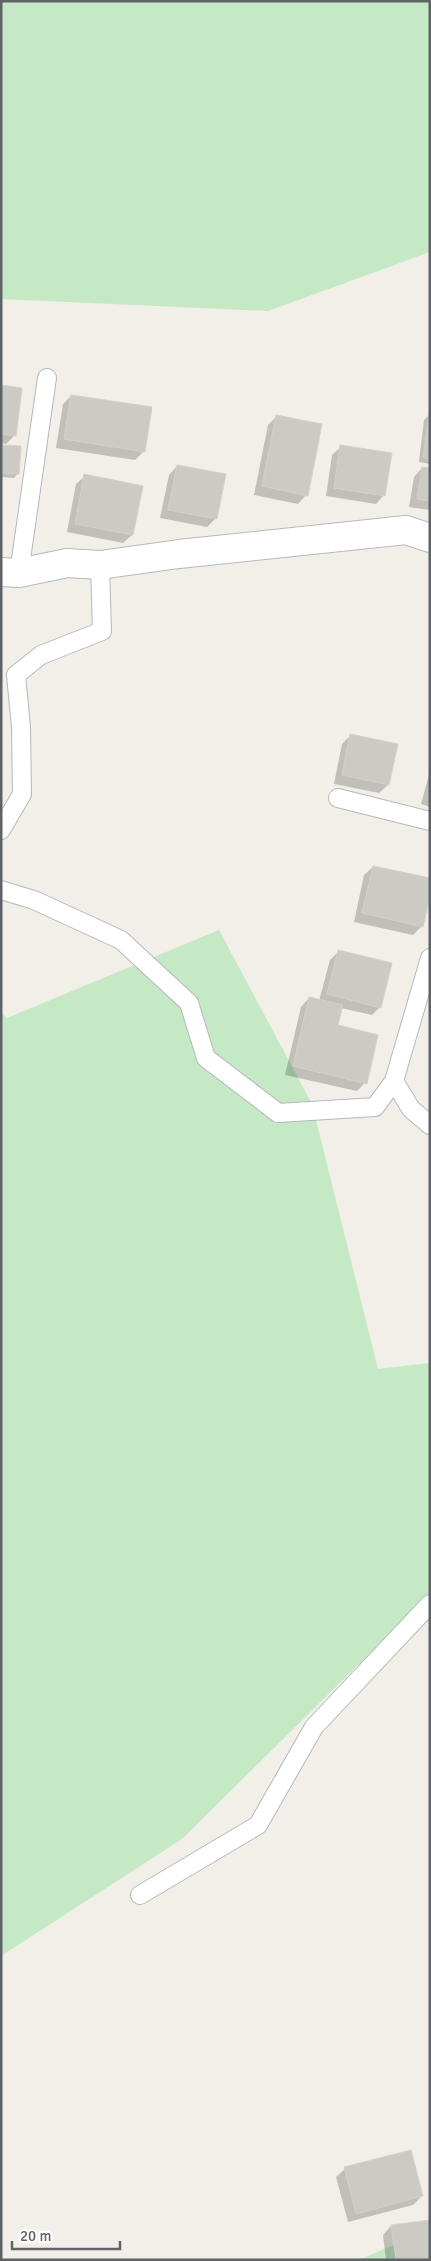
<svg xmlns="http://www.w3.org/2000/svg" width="431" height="2261" viewBox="0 0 431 2261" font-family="Signika,sans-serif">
<rect width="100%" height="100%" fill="#f1efe8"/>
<path fill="#c5e8c5" d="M1,1H430V252L268,311L1,299Z
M219,930L312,1104L378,1369L430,1363V1620L357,1666L182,1839L1,1956V1013L7,1018Z
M430,2229V2260H359Z"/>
<path fill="#0003" d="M1,387L15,435L6,444L1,443Z
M71,396L144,451L135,460L56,448L63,404Z
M429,415L430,416V464L419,462L424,420Z
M277,416L306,495L298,504L254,495L268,425Z
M1,446L18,473L14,478L1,477Z
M341,447L384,495L376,504L326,496L332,455Z
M177,466L216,518L207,527L160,518L169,475Z
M422,468L430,469V510L409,507L414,477Z
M85,476L132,535L123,543L67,532L76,484Z
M351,735L397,745L388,785L379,793L334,784L342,744Z
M430,771V807L421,804Z
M373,867L422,926L413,935L354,922L364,875Z
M338,952L380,1007L372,1015L341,1008L337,1026L365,1083L357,1091L285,1075L301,1007L309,998L319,1001L330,960Z
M345,2169L422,2196L413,2205L348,2222L336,2177Z
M391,2226L430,2260H386L383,2235Z"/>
<path fill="#cccac5" stroke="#d6d1c6" d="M1,385L22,388L16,436L1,434Z
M71,395L152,407L145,452L64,439Z
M429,414H430V459L423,458Z
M276,415L322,424L308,496L262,486Z
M1,445L21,446L19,474L1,473Z
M340,445L392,453L385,496L334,488Z
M177,465L226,474L217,519L168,510Z
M422,467L430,468V501L417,499Z
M84,474L143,486L133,535L75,524Z
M350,734L398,744L389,785L342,775Z
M373,866L430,878V897L423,927L362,913Z
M338,950L392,963L381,1008L327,994Z
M309,997L343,1005L338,1025L378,1035L367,1084L293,1066Z
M411,2150L423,2196L356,2214L344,2167Z
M430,2220V2260H396L391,2225Z"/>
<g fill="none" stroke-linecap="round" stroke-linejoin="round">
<defs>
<path id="service" d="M19,573L47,378
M338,798L430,821
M1,830L22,794L21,727L16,675L41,655L102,631L100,565
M1,890L34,900L121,940L189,1003L206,1058L278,1113L375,1107L394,1081
M430,958L394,1081L411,1109L430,1125
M140,1895L258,1825L314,1727L430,1604"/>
<path id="minor" d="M1,572L19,573L67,563L100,565L179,554L406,530L430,538"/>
</defs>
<use href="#service" stroke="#b5b8bc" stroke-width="20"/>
<use href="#minor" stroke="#b5b8bc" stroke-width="30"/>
<use href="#service" stroke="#fff" stroke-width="18"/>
<use href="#minor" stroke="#fff" stroke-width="28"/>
</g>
<rect width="431" height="2261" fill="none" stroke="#5f6368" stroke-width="5"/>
<path d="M12 2241v8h108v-8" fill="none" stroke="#5f6368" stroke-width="2.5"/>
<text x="20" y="2241" font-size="15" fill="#5f6368" stroke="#ffffff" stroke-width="4" paint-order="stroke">20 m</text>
</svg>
